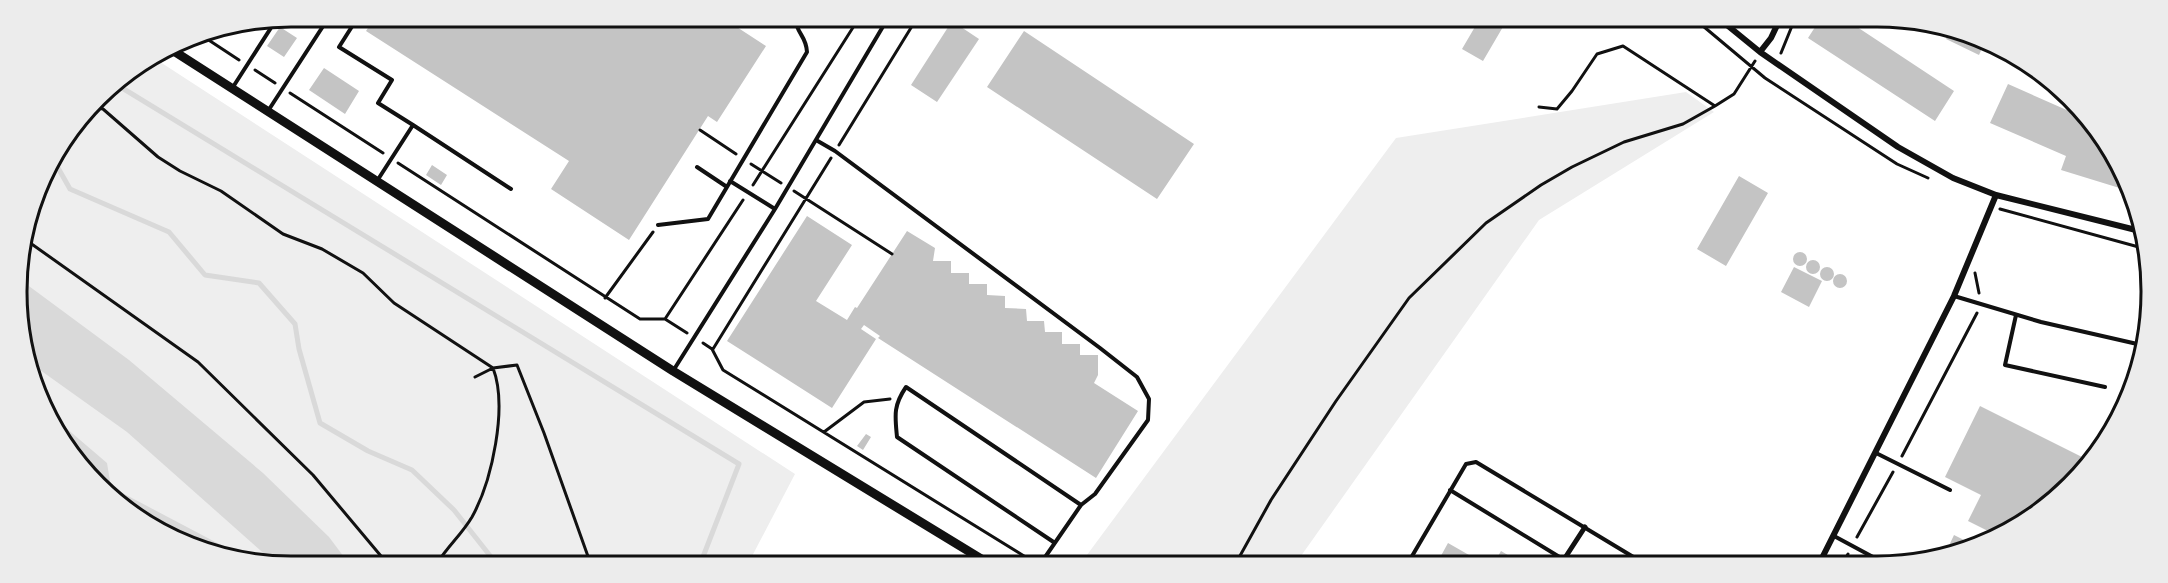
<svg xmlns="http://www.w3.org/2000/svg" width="2168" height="583" viewBox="0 0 2168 583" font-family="Overpass,sans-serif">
<rect width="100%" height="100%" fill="#fff"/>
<path fill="#eee" d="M154,58L795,474L749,562L238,561L139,520L73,459L26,363L17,273L45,170L110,85Z
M1686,92L1714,112L1539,220L1296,563H1081L1396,138Z"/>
<path fill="#d9d9d9" d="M18,278L129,360L263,473L329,537L347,561H274L269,558L127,432L26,360Z
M52,416L107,463L111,487L221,545L225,556L139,520L73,459Z"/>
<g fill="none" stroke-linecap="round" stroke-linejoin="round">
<path stroke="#d9d9d9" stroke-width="5" d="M114,83L739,464L701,562
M53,159L70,189L169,232L205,275L259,283L295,324L299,349L320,423L368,451L412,470L454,510L495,562"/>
</g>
<path fill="#c4c4c4" d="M375,17L723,18L766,46L717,122L708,116L629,240L551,189L569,161L366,31Z
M1479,20H1507L1483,61L1462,49Z
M952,21L979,39L937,102L911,85Z
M1819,21H1848L1954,91L1935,121L1808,38Z
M280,27L297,38L284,57L267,46Z
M1951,30L1984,44L1979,55L1946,39Z
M1024,31L1194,144L1157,199L987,87Z
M324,68L359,91L345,114L309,90Z
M2008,84L2078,115L2079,112L2105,138L2126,190L2061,170L2066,156L1990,123Z
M432,165L447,175L441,185L426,175Z
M1739,176L1768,193L1726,266L1697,249Z
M807,216L852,245L816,301L847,320L855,307L857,308L907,231L935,248L933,261H951V273H969V284H987V295L1005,296V308L1026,309L1027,321H1044L1045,332H1062V344H1080V355H1098V375L1094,383L1138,411L1096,478L878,338L880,336L864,325L861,329L876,339L832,408L727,341Z
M1793 259a7 7 0 1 1 14 0a7 7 0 1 1-14 0Z
M1806 267a7 7 0 1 1 14 0a7 7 0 1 1-14 0Z
M1794,267L1822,281L1809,307L1781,292Z
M1820 274a7 7 0 1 1 14 0a7 7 0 1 1-14 0Z
M1833 281a7 7 0 1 1 14 0a7 7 0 1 1-14 0Z
M1980,406L2090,461L2071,486L2000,537L1968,521L1981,495L1945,477Z
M866,434L871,437L863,450L857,446Z
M1954,535L1974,545L1945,554Z
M1448,543L1483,563H1437Z
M1501,551L1523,564L1494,563Z"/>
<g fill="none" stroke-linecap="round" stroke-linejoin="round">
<path stroke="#111" stroke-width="3" d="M1697,21L1765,78L1897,164L1928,178
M201,35L239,60
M1781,53L1794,21
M255,70L275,83
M290,93L383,153
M93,107L103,109L158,157L180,171L221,191L283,234L322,249L363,273L394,303L493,368C508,407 492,481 472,517C462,534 448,546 438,562
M1539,107L1557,109L1572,91L1597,54L1623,46L1715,106
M700,130L736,154
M839,145L917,18
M398,163L640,319H665L687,333
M751,164L781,183
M753,185L859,18
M794,191L892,254
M2000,209L2146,249
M26,240L198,362L313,475L386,562
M1975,273L1979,293
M605,298L653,232
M665,319L743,200
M703,343L712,349L723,370L1032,561
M713,349L831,158
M475,377L493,368L517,365L544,433L590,562
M824,432L864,402L890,399
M1902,456L1977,313
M1857,537L1893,472
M1236,563L1271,500L1336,401L1409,298L1486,223L1541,185L1572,167L1624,142L1683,124L1715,106L1734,94L1755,61
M1842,564L1848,554"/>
<path stroke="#111" stroke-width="4" d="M358,17L339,47L392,80L378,103L413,125
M233,87L276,20
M268,111L329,17
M816,140L835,151L1100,348L1137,377L1149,399L1148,420L1095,494L1081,505L1041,563
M697,167L727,187
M377,181L413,125L511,189
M730,181L775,209
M658,225L708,219L807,52C806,35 797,35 795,18
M1954,296L2041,322L2146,346
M2016,315L2005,365L2105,387
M673,371L775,209L888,18
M1876,453L1950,490
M1450,490L1571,564
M1834,536L1886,564
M1055,543L897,437C895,416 893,406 906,387L1081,505
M1408,563L1466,464L1476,462L1645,564"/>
<path stroke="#111" stroke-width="5" d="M1561,564L1585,527"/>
<path stroke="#111" stroke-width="6" d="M1722,21L1760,52L1898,147L1953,178L1996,195L2144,232
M1760,52L1771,38L1779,21
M1819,564L1954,296L1996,195"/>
<path stroke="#111" stroke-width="9" d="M169,48L673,371L988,563"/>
</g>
<path d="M0 0H2168V583H0ZM291 27H1877A264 264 0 0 1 2141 291V292A264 264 0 0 1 1877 556H291A264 264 0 0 1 27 292V291A264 264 0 0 1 291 27Z" fill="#ececec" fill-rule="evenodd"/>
<path fill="none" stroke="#111" stroke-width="3" d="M291 27H1877A264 264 0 0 1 2141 291V292A264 264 0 0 1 1877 556H291A264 264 0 0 1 27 292V291A264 264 0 0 1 291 27Z"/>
</svg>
